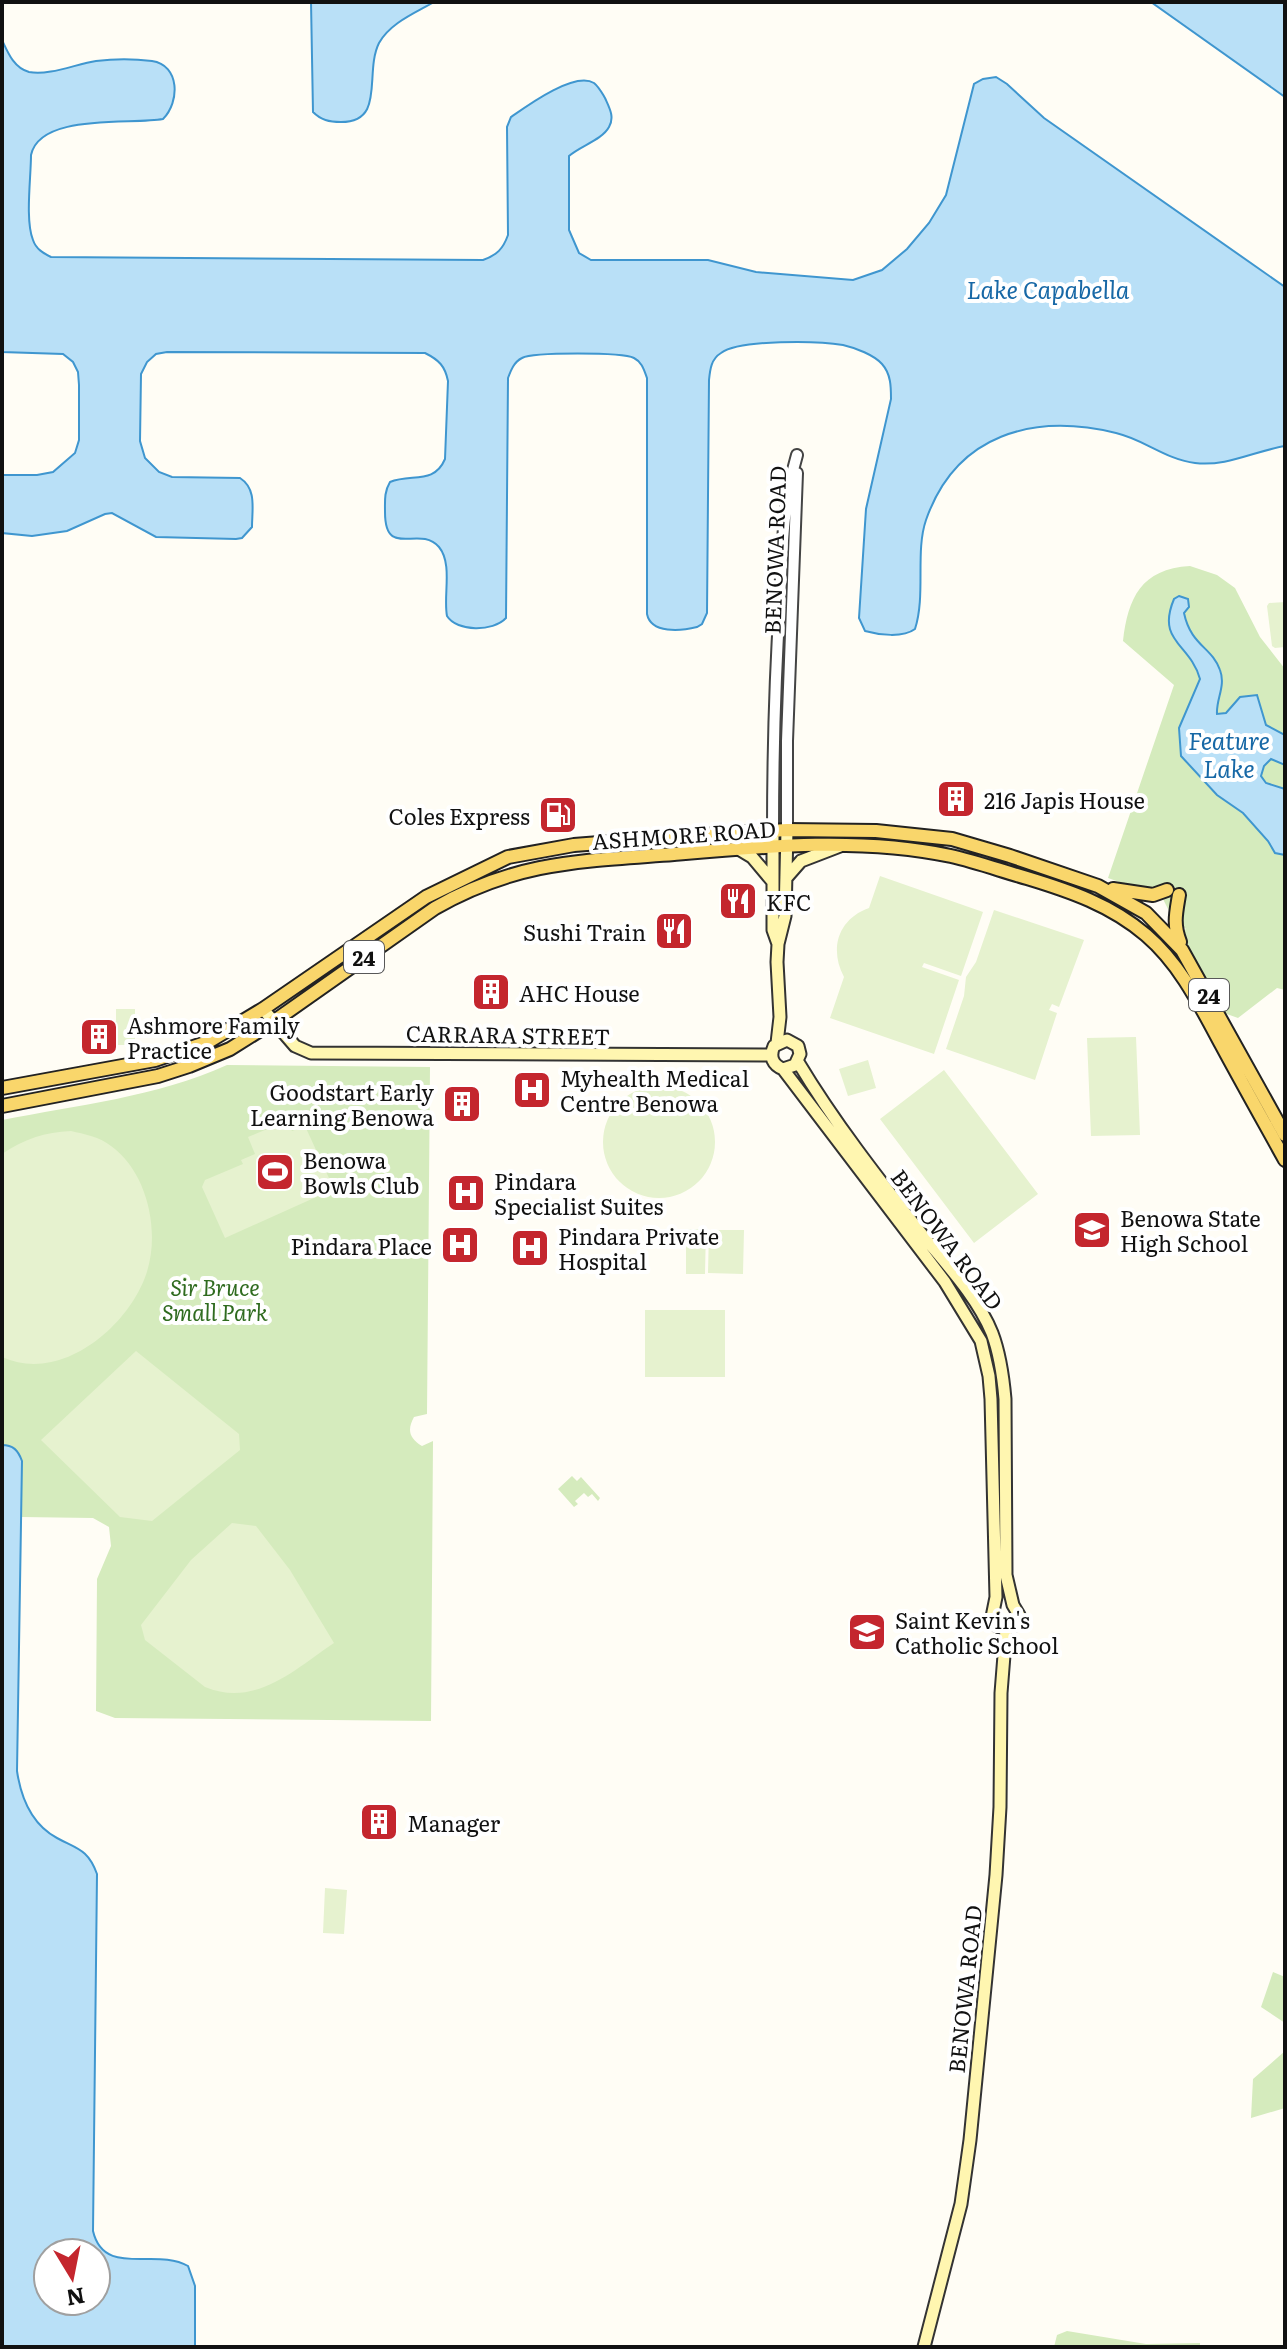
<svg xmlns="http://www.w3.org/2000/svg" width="1287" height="2349" viewBox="0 0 1287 2349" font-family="Literata,serif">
<rect width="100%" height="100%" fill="#fffdf5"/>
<path fill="#d5ebbd" d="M1190,566L1217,575L1235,588L1260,637L1285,669V990L1277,988L1238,1018L1224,1013L1181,932L1186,929L1172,917L1162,897L1108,878L1174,685L1123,641C1128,598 1141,569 1190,566Z
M227,1065L430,1067L427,1414L414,1417C407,1430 409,1438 422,1446L433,1441L431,1721L115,1718L96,1711L97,1579L111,1546L109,1527L93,1518L21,1517L22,1461L12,1446L2,1445V1120C78,1105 156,1097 227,1065Z
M572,1476L577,1481L581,1477L600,1498L598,1501L592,1494L588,1497L584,1493L575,1501L578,1504L574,1507L558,1489Z
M1273,1972L1285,1977V2023L1261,2007Z
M1285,2051V2108L1251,2118L1253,2079Z
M1067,2331L1146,2344L1200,2343V2347H1054L1057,2335Z"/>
<path fill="#e6f2cf" d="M1285,602V647L1275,648L1272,646L1267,606L1269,603Z
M880,876L983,912L961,976L924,963L922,967L959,980L934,1054L830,1018L844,977C829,949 838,919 869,908Z
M994,910L1084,940L1059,1007L1052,1004L1049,1010L1057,1013L1035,1080L946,1049L964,996L966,977L976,962Z
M116,1009H135V1045H116Z
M1136,1037L1140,1135L1091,1136L1087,1038Z
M868,1060L876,1088L848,1096L839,1069Z
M944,1070L1038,1194L974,1243L880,1119Z
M603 1142a56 56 0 1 1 112 0a56 56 0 1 1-112 0Z
M287,1121L292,1131L305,1126L334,1189L225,1238L202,1187L205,1180L243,1164L241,1160L255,1154L248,1137Z
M71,1131C84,1134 100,1137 111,1146C149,1173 162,1237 144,1280C123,1331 59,1383 2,1357V1154C24,1139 45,1132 71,1131Z
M686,1229H706L705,1274H686Z
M709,1230H744L743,1274L708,1273Z
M645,1310H725V1377H645Z
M136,1351L239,1434L240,1450L152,1521L120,1517L41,1440Z
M232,1523L256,1526L290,1570L334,1643C295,1669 256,1708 205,1687L145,1640L141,1625L191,1560Z
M325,1888L347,1890L344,1934L323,1933Z"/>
<path fill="#b9e0f7" stroke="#3f96cf" stroke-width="2" fill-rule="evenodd" d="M311,2H434C415,13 390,23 379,43C364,73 386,122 341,122C329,122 321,120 313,112Z
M1151,2H1285V97Z
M2,40C8,53 14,68 29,72C49,76 76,64 96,61C113,59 135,59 152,61C180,65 180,102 163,119C130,125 40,113 31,155C31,178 25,220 33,240C36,249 43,253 51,257L483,260C497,255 503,249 508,235L507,127L511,117C528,105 575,71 594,83C599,87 602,93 605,98C609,107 615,117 609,127C602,140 580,146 569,156V230L579,253L591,260H708L756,272L853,280L882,270L907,249L929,223L946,195L974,84L983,79L996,77L1007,84L1044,118L1285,287V446C1255,451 1226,467 1195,463C1167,460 1143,439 1116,433C1033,413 956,434 926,520C915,552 926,595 915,629C903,638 879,635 865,631L859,618L866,509L891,399C891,387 891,374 882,364C874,355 856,348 843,345C819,341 740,339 721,353C711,359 710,370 709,380L707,613L702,624L697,627C681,631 651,634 647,614V378C644,370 642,362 634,358C622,352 533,352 522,358C514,362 511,370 508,378L506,618C493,632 457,632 447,616C443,596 453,564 439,547C419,524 385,560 385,512C385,501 384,492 390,482C411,473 434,485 445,459L448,381C445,366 439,360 425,353L167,352L156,354L147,362L141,374L140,441L145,458L159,472L172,477L240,478C257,489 252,509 252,527L242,538L236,539L156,537L112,513L105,514L67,531L32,536L2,533V475H37L53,472L75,453L79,440V385L78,372L73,362L63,354L2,352Z
M1179,596L1188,599L1189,607L1184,613C1191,646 1212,647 1220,670C1226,686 1216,699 1217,714L1226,713L1240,697L1257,695L1266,725L1285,735V765L1271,759L1264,766L1261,776L1266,783L1285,789V855L1275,853L1268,841L1243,813L1217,795L1181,756L1179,728L1200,679C1190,643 1156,642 1174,599Z
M2,1445C13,1445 18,1450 22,1461L17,1771C21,1798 31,1824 57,1838C77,1849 88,1849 97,1874L93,2231C104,2278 156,2247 188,2266L195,2286V2347H2ZM48,2253H96V2301H48Z"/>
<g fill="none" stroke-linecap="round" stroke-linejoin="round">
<defs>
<path id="tertiary" d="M787,830V741L797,473
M773,831C773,754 775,678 780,602C782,552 783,503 797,455"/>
<path id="secondary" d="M773,831V930L778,944
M737,848L752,857L773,882
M787,877L801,861L840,846
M263,1009L295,1046L311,1053L771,1055
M777,1043L780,1017L777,962L778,944L785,916L787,830
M798,1062C834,1122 877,1177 920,1232C945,1263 977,1296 992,1333C1000,1354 1003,1376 1005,1399L1006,1575L1013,1605L1019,1615L1017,1624L1006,1630
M783,1069L795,1065L800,1054L798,1046L787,1040L774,1046C769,1057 773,1065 783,1069L945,1282L981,1341L989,1376L991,1399L996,1597L992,1617L995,1625L1006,1630
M924,2347L961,2204L970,2140L996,1875L1000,1807L1001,1693L1006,1630"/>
<path id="primary" d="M1113,889L1153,895L1167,890
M1179,895C1176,913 1173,924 1180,942
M2,1088L155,1060L208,1042L263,1009L426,897L508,857L574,845L715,834L787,830L876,831L952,839L1010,856L1098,886L1146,913L1182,950L1285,1135
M2,1106L158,1076L189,1066L230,1049L273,1022L435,908C517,861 582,861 674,854C765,846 861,837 951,856C977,862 1002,871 1027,878C1070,891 1111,905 1146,935C1180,964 1200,1005 1221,1044C1242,1083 1264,1122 1285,1160"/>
</defs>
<use href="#tertiary" stroke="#444" stroke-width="14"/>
<use href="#secondary" stroke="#333" stroke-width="15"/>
<use href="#primary" stroke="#222" stroke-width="16"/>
<use href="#tertiary" stroke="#fff" stroke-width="10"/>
<use href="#secondary" stroke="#fff6b0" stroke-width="11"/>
<use href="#primary" stroke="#f9d66b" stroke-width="12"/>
</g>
<defs>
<symbol id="building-square" viewBox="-11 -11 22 22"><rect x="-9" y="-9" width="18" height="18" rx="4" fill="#c4262e" stroke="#fff"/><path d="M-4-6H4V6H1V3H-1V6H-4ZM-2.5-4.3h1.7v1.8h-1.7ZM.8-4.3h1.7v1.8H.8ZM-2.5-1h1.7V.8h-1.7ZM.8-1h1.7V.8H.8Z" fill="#fff"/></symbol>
<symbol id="fuel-square" viewBox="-11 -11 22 22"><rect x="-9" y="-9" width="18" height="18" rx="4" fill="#c4262e" stroke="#fff"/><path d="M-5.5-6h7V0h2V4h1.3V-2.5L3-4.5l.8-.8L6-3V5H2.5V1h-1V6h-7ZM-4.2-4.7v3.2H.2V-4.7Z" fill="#fff"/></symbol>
<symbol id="restaurant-square" viewBox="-11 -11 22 22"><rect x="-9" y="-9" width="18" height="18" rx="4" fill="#c4262e" stroke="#fff"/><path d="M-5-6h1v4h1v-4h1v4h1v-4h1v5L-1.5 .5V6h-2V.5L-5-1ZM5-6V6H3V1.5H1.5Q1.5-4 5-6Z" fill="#fff"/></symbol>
<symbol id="hospital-square" viewBox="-11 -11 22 22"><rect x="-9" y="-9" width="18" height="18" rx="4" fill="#c4262e" stroke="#fff"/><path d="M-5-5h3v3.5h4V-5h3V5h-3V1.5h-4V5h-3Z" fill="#fff"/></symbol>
<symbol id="stadium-square" viewBox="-11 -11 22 22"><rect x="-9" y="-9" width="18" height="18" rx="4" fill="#c4262e" stroke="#fff"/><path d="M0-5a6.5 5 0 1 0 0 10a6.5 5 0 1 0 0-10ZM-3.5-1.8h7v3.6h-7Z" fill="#fff"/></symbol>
<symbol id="school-square" viewBox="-11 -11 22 22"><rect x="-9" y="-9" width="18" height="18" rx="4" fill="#c4262e" stroke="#fff"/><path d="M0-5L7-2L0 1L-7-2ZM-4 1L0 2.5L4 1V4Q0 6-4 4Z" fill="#fff"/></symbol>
</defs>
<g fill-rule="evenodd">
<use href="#building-square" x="934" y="777" width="44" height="44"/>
<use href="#fuel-square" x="536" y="793" width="44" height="44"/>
<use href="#restaurant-square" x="716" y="879" width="44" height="44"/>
<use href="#restaurant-square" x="652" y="909" width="44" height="44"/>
<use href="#building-square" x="469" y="970" width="44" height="44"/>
<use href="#building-square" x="77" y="1015" width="44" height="44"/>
<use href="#hospital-square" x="510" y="1068" width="44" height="44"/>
<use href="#building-square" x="440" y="1082" width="44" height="44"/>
<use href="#stadium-square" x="253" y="1150" width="44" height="44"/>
<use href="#hospital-square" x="444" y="1171" width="44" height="44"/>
<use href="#school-square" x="1070" y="1208" width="44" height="44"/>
<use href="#hospital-square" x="438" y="1223" width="44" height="44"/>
<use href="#hospital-square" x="508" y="1226" width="44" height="44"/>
<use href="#school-square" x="845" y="1610" width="44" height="44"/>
<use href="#building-square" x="357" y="1800" width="44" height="44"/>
</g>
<g text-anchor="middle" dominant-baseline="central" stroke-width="8" stroke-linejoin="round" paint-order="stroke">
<g fill="#fff" stroke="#585858" stroke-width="2">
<rect x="344" y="941" width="40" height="32" rx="6"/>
<rect x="1189" y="979" width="40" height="32" rx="6"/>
</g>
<g font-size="20" font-weight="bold" fill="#111">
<text x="364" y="957">24</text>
<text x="1209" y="995">24</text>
</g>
<g font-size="22" fill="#111" stroke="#fff">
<text transform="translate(774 550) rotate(-88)">BENOWA ROAD</text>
<text transform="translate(684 834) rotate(-4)">ASHMORE ROAD</text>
<text transform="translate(508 1034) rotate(1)">CARRARA STREET</text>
<text transform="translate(948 1239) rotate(53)">BENOWA ROAD</text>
<text transform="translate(964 1989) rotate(-84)">BENOWA ROAD</text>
</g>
<g font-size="22" fill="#111" stroke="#fff" text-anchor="start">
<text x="984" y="799">216 Japis House</text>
<text x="530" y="815" text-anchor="end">Coles Express</text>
<text x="766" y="901">KFC</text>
<text x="646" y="931" text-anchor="end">Sushi Train</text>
<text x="519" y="992">AHC House</text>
<text x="127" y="1024">Ashmore Family<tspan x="127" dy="25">Practice</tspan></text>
<text x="560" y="1077">Myhealth Medical<tspan x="560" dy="25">Centre Benowa</tspan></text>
<text x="434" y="1091" text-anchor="end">Goodstart Early<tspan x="434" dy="25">Learning Benowa</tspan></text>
<text x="303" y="1159">Benowa<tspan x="303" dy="25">Bowls Club</tspan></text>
<text x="494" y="1180">Pindara<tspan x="494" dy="25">Specialist Suites</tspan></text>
<text x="1120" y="1217">Benowa State<tspan x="1120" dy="25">High School</tspan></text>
<text x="558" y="1235">Pindara Private<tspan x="558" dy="25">Hospital</tspan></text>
<text x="432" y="1245" text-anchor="end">Pindara Place</text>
<text x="895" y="1619">Saint Kevin's<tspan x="895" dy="25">Catholic School</tspan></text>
<text x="407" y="1822">Manager</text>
</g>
<g font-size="22" font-style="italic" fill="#2f6b1f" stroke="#fff">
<text x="215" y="1286">Sir Bruce<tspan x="215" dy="25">Small Park</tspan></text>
</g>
<g font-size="24" font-style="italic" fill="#1768a6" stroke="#fff">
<text x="1048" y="288">Lake Capabella</text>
<text x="1229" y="739">Feature<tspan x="1229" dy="28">Lake</tspan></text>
</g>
</g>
<rect width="1287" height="2349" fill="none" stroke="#111111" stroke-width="8"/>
<g transform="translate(72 2277) rotate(170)"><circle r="38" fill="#ffffff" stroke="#a0a0a0" stroke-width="2"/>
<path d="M0-6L14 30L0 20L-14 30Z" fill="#c4262e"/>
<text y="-12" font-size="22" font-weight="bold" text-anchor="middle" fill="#111111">N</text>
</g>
</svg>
